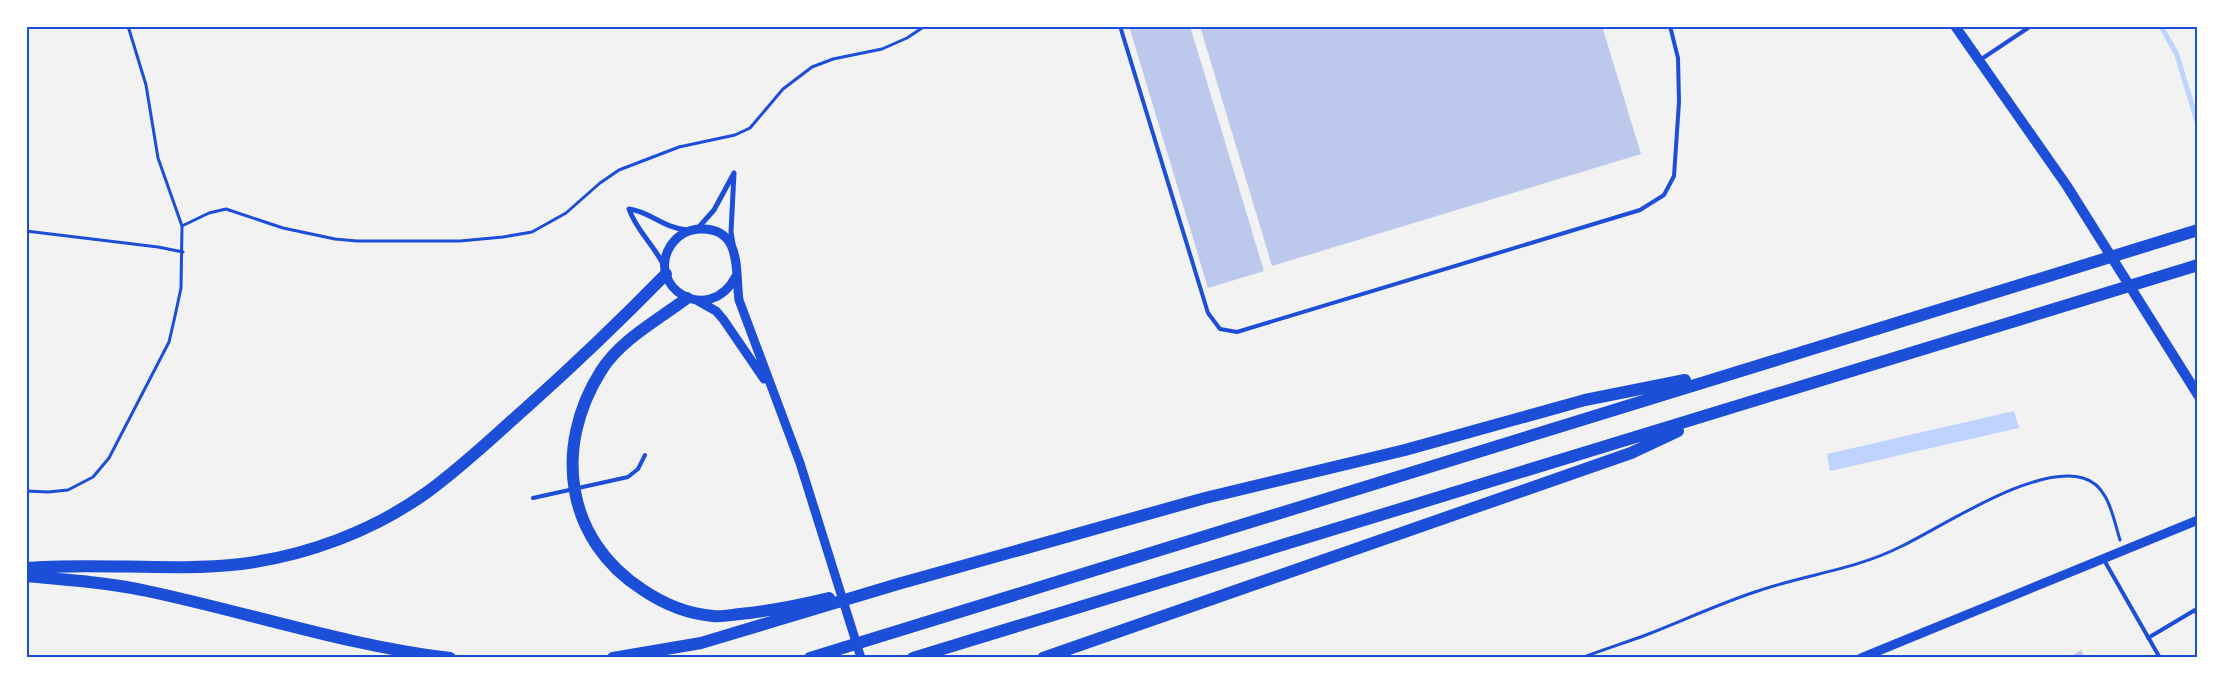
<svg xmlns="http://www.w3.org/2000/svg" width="2224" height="684" viewBox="0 0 2224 684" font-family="Lato,sans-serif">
<rect width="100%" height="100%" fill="#f2f2f2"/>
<path fill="#bfd3fe" d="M2014,411L2019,428L1830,471L1827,454Z"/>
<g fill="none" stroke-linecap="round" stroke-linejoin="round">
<path stroke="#bfd3fe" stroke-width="5" d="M2161,26L2177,55L2198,125"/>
</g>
<path fill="#bdc9ec" d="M1129,26H1190L1264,271L1208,288Z
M1200,26H1602L1641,154L1272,266Z
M2081,650L2085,658H2068Z"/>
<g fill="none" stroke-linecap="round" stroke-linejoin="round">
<path stroke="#1d4ed8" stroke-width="3" d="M182,226L209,213L226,209L283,228L335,239L357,241H460L503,237L532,232L566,213L600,183L619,170L679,147L735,135L750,128L783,89L812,67L833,59L882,49L907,38L925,26
M26,231L158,247L183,252
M26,491L48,492L68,490L93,477L109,458L169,342L175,316L181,288L182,226L158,158L146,85L128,26
M1581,658C1602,650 1624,643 1646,635C1683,621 1720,603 1758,591C1807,574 1855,570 1902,546C1945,525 2036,464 2083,478C2109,485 2113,518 2120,540"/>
<path stroke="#1d4ed8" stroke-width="4" d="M1120,26L1208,313L1220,329L1237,332L1640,210L1664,195L1674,176L1679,102L1678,58L1670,26
M1980,60L2031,26
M533,498L628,477L638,469L645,455
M2104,560L2160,658
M2148,638L2195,610L2198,616"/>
<path stroke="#1d4ed8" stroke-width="5" d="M698,228L714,210L734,173
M733,244L731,232L734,173
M663,264C653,244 636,230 629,209C651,212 661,227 687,230"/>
<path stroke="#1d4ed8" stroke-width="9" d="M736,276C709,328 644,286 671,245C678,235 689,229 701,229C743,228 735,273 739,300L800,463L861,658
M698,301L716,311L723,319L764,379
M1861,658L2198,520"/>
<path stroke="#1d4ed8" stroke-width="10" d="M1955,26L2067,186L2198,395"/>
<path stroke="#1d4ed8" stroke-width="12" d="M687,298C658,320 620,340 601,371C553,447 565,540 643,590C664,604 688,614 713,616C722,617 731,615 740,614C770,611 800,605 829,598
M26,568C98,562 170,572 241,564C306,556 373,531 426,493C462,467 494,436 527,407C575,364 621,320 666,274
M26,576C66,580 107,582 147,591C247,612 348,646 450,658
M613,658L701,643L898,584L1205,498L1405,450L1585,400L1685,380
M810,658L2198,230
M913,658L2198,265
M1043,658L1631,453L1678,431"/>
</g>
<rect width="2224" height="684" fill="none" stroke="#ffffff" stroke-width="55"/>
<rect x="28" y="28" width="2168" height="628" fill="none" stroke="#1d4ed8" stroke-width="2"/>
</svg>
